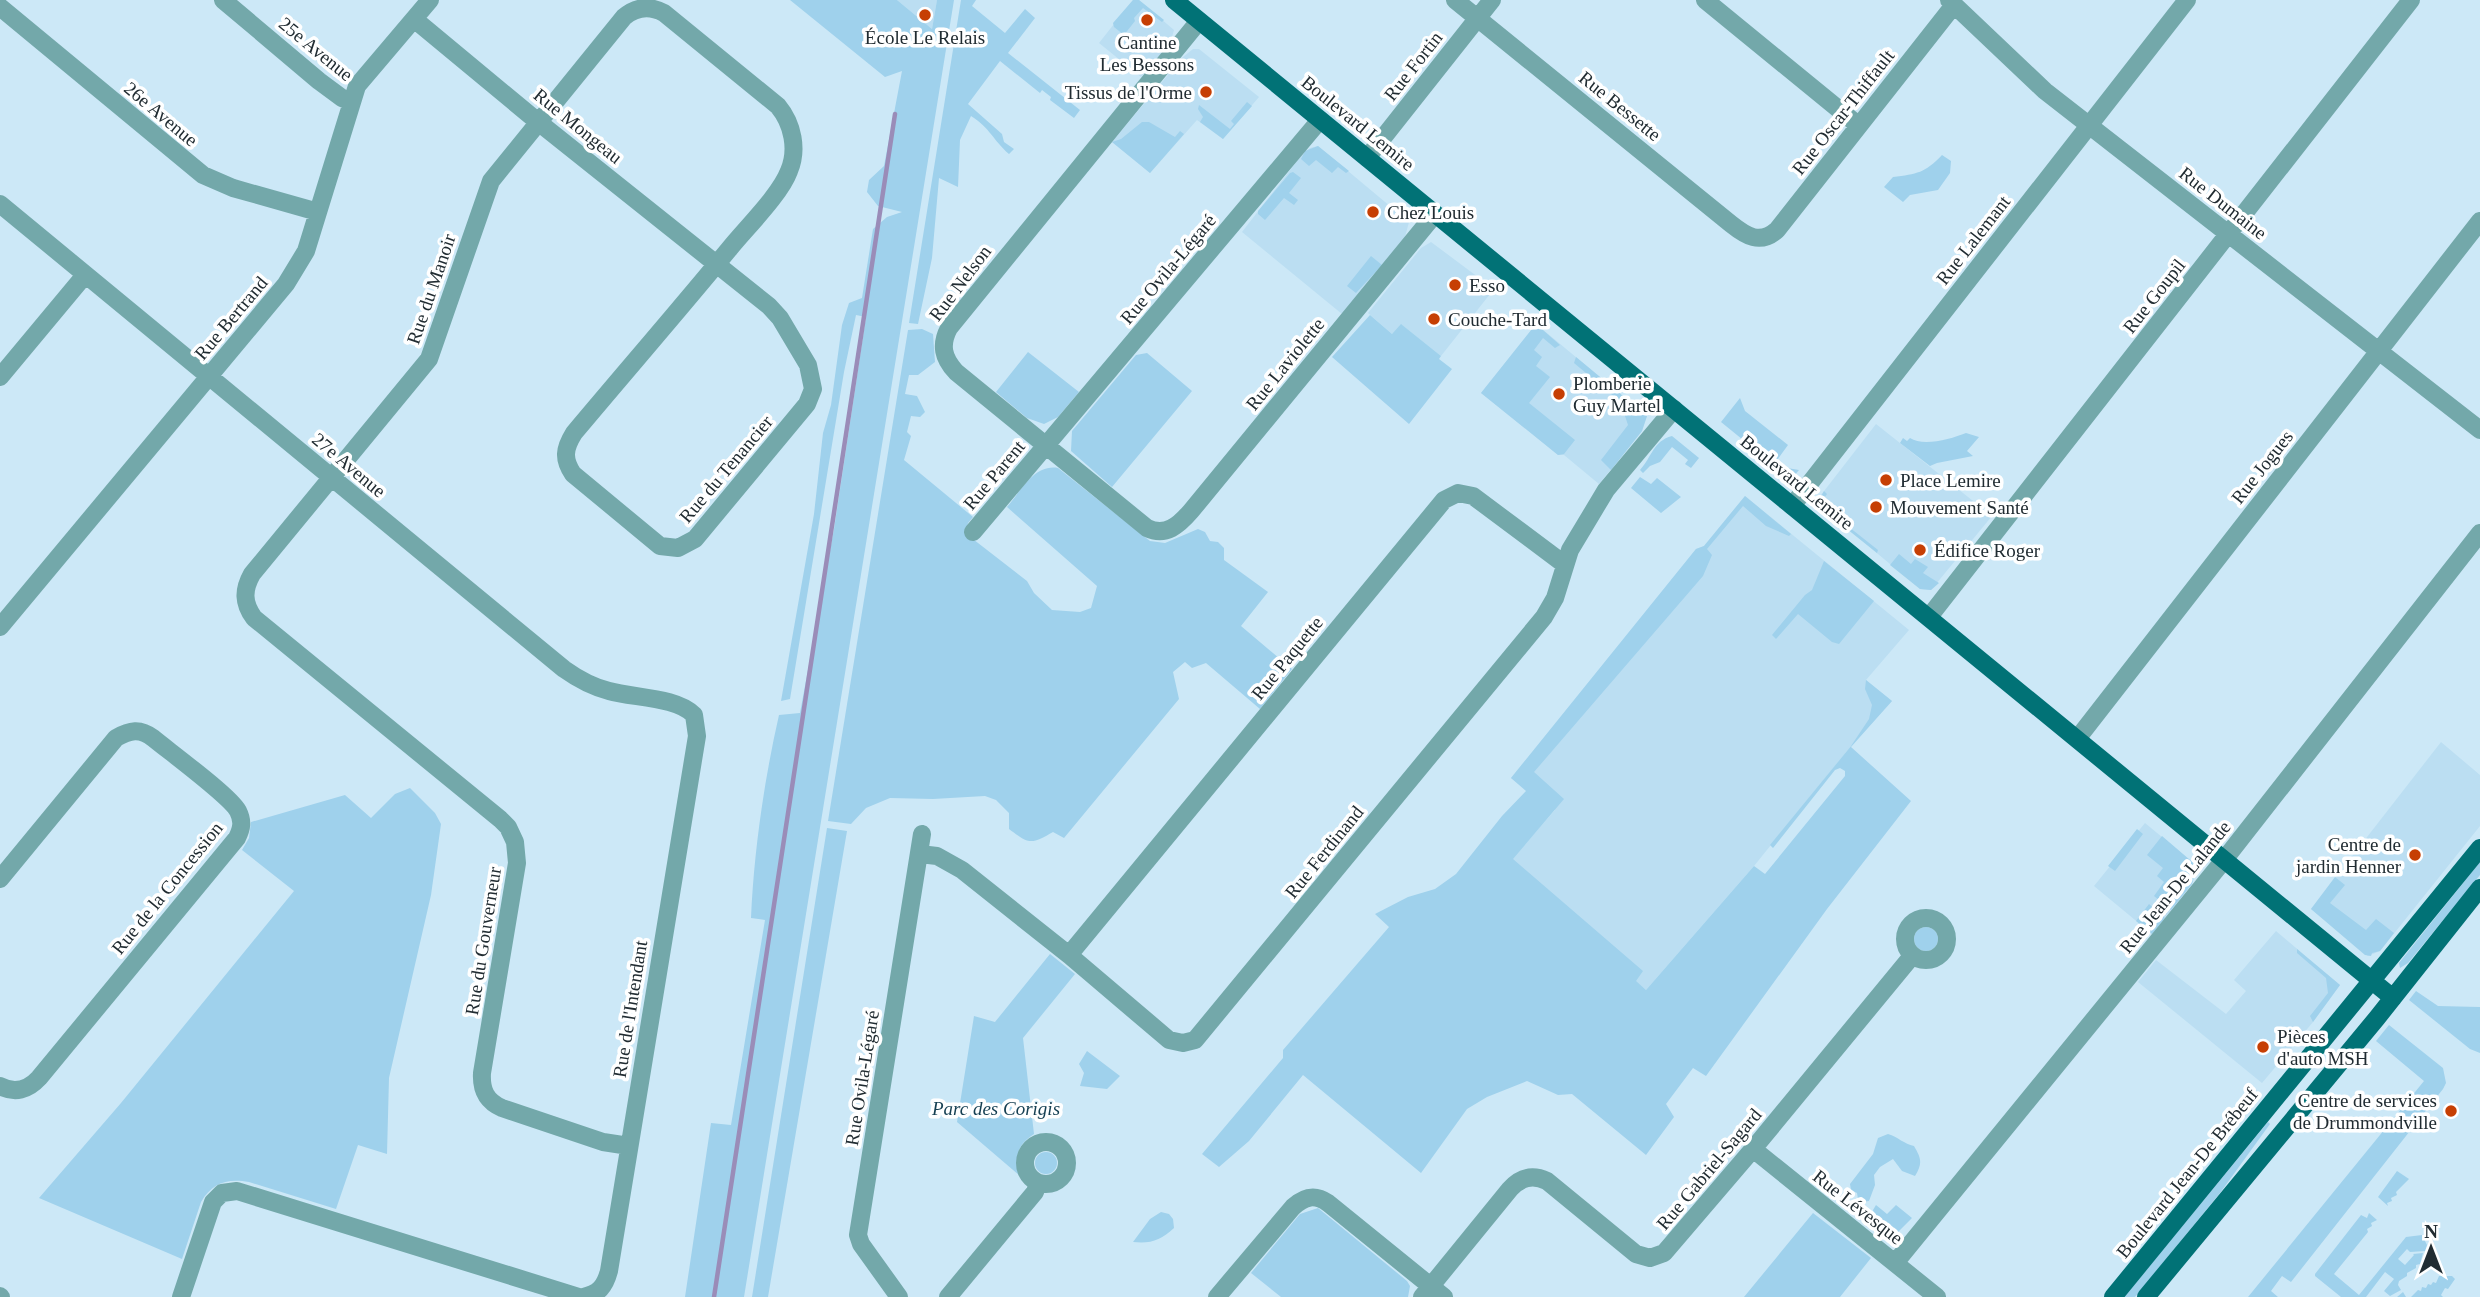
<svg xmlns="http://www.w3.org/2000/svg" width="2480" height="1297" viewBox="0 0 2480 1297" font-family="Georgia,serif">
<rect width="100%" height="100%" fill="#cce8f7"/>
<path fill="#bbdef2" d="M897,0H937L932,29Z
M1133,0H1139L1174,30L1170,44L1141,77L1099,43Z
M1193,49H1199L1259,97L1223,139L1197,120L1150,173L1112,142L1183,57Z
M1318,146L1409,222L1405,237L1342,314L1242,232L1301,156L1310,148Z
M1431,242L1494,289L1441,356L1402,325L1392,334L1368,313L1421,248Z
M1536,324L1647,416L1642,431L1599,484L1564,455H1558L1481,393Z
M1876,424L1992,516L1931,590L1920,589L1818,504L1821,503V495Z
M1745,496L1909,630L1866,680L1892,701L1851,746L1754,866L1646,990L1558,917L1512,859L1555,810L1511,778L1696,549L1704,546Z
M2441,742L2480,775V826L2380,951L2368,956L2311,909Z
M2145,823L2197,866L2192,884L2152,934L2094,886Z
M2276,931L2340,985L2313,1022L2262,1083L2138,982L2156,960L2226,1014L2246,991L2234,980Z"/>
<path fill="#9fd1ec" d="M790,0H897L932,29L937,0H954L744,1297H685L711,1123L731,1125L765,920L751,918C754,851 764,781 779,715L800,713L834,529L866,317L856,315L844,372L790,699L781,701L814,514L823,433L831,405L842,325L849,303L862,298L873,229L887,217L902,212L878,206L867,192L869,180L884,166L902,71L885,77Z
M961,0H976L972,6L1005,33L1025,9L1035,18L1008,53L1080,110L1074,118L1050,100L1051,97L1042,90L1040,93L1000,61L968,104L1002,134L1004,142L1014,149L1009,154C993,140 990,128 971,116L960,140L958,187L939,178L932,258L918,324L909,323Z
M1133,0H1139L1164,20L1162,22L1143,8L1134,18L1135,21L1124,35L1114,27L1113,23Z
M1247,102L1252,106L1223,139L1200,122L1203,117L1198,109L1199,105L1230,129L1234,124L1231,121Z
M1142,122H1149L1175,137L1180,131L1184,134L1150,173L1112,142L1121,139Z
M1318,146L1349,171L1346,173L1338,167L1332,173L1316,160L1309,166L1301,159L1305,151Z
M1942,155L1951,161L1950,173L1938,190L1910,195L1903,202L1884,187L1893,177C1917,174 1925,173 1942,155Z
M1293,172L1301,178L1289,193L1298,200L1294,205L1284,198L1265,220L1258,214V211L1290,173Z
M1371,256L1382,265L1356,293L1347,286Z
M1370,315L1392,334L1401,324L1441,356L1439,359L1452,369L1409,424L1332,357Z
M1536,324L1560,345L1555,348L1543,338L1534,350L1542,357L1536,366L1550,377L1529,403L1575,440L1564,454L1558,455L1481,393Z
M922,329L933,334L935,362L918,375H909L905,394L917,396L925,412L920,417L911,416L907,432L911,436L904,460L973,517L968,523L966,533L969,536L1027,581L1034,593L1052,610L1080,612L1091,608L1097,586L1007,507C1021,491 1034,464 1058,468L1150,541L1165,543L1198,529L1205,532L1210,541L1218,542L1224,548V560L1268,592L1241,626L1292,669L1260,709L1206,663L1192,668L1185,662L1173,672L1179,699L1064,838L1053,832C1031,845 1029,844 1009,829V813L996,800L985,796L933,799L890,798L866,808L851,824L828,821L908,330Z
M1028,352L1079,392L1058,417L1044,424L1027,418L996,392Z
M1147,353L1192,391L1112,487L1071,451L1072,431L1136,355Z
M1576,357L1647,416L1642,431L1611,470L1601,460L1628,425L1620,401L1611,394L1613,391L1608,388L1606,390L1598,383L1600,381L1594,377L1592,378L1574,363Z
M1740,398L1745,411L1788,445L1777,460L1787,468L1799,470L1794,476L1786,475L1721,422Z
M1966,433L1979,437L1967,451L1973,456L1937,463L1930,466L1900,443L1903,438L1907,441L1910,438C1923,447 1951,439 1966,433Z
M1672,436L1699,458L1691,468L1685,464L1688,460L1672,447L1660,462L1650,466L1643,473L1640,470C1652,457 1653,441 1672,436Z
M1640,477L1651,484L1657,478L1681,497L1661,513L1631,488Z
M1824,491L1827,494L1822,501L1825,506L1830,502L1835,516L1878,550L1877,553L1822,509L1818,504L1821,503L1820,498Z
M1745,496L1791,534L1789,536L1766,526L1743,506L1707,549L1712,555L1703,576L1534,772L1564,799L1513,859L1643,971L1636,981L1646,990L1754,866L1765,874L1845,776V771L1840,768L1835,770L1773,848L1770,845L1851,746L1869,719L1872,705L1865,689L1866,680L1892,701L1851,747L1911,801L1827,909L1706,1076L1693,1068L1666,1104L1674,1117L1646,1155L1572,1094L1558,1095L1527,1081L1487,1097L1467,1109L1421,1173L1303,1075L1249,1141L1219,1167L1202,1154L1283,1058V1050L1389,927L1375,914L1408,897L1435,889L1456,874L1502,816L1526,791L1511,778L1696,549L1704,546Z
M1899,554L1911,564L1915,559L1928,567L1923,573L1939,583L1931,590L1920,589L1890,565Z
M1824,561L1874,601L1839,644L1832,642L1798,614L1776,639L1772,635L1805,595L1812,590Z
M410,788L435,813L441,824L431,895L389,1078L387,1154L358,1145L336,1209L249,1182C227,1178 212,1183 201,1202L182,1259L39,1198L121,1103L294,891L242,850L249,838L251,822L345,795L371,818L395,794Z
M827,828L847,831L768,1297H752Z
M2137,829L2143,834L2115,871L2108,866Z
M2162,836L2197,866L2192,884L2171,910L2154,896L2164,882L2157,876L2163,868L2147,855Z
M2480,862V875L2408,963L2400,968L2399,963Z
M2335,877L2345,885L2330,903L2366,930L2376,919L2394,933L2380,951L2372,953L2371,956L2365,955L2311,909Z
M2149,904L2165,918L2152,934L2136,921Z
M1914 939a12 12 0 1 1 24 0a12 12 0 1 1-24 0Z
M2297,949L2340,985L2313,1022L2310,1016L2328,993L2326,978L2297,953Z
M1050,954L1075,974L1023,1038L1034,1134C1017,1145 1015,1156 1019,1175L957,1122L974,1016L995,1022Z
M2416,991L2438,1006L2480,1007V1053L2470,1049L2409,1000Z
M2389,1025L2443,1068L2446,1083L2443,1089L2291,1282L2282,1276L2271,1291L2278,1297H2248L2424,1081L2376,1041Z
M1087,1051L1120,1076L1107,1089L1080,1086L1084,1073L1079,1064Z
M2268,1122L2270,1124L2220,1193L2135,1297H2124Z
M1888,1134C1898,1137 1904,1144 1914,1146C1921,1158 1923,1163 1915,1176L1902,1171L1893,1159L1880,1167L1874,1175L1875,1185L1869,1201L1862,1202L1858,1199L1857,1193L1851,1190L1850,1184L1873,1154L1878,1138Z
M1035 1163a11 11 0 1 1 22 0a11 11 0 1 1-22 0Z
M2397,1171L2409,1179L2396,1192L2397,1195L2391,1198L2392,1201L2387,1203L2388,1206L2378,1197Z
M1876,1205L1887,1214L1896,1205L1912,1218L1897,1233H1888L1880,1219L1874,1217L1873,1210Z
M1318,1208L1407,1281L1410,1286L1408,1297H1281L1251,1273L1300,1214Z
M1161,1212L1169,1214L1173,1219L1174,1228C1161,1240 1151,1244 1133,1242L1150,1219Z
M1813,1213L1871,1258L1840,1297H1744Z
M2369,1213L2377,1220L2371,1223L2372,1226L2367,1229L2368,1232L2334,1274L2359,1295L2406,1237L2422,1235L2427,1245L2425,1251L2410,1252L2407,1249L2398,1259L2405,1265L2414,1255L2413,1254L2423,1253L2420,1264L2416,1265V1268L2407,1273V1276L2399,1281L2398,1285L2401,1290L2390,1296L2384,1291L2394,1279L2385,1272L2366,1297H2341L2315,1276V1274L2361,1215L2367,1218Z
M2439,1276H2452L2455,1279L2448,1289L2445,1288L2441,1295L2443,1297H2397L2403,1292L2406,1297H2411L2418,1290L2421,1291L2422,1287L2426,1288L2428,1284L2431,1285L2433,1282L2436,1283Z"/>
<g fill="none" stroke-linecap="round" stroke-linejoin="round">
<path stroke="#9a8cb8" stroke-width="4.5" d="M714,1297L895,114"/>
<path stroke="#73a8aa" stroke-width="18" d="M223,0L319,81L342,98L351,102
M1455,0L1731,224C1746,236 1760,245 1777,230L1954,5
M1705,0L1858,125
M1949,0L2045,91L2480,430
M0,7L203,175L233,188L318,212
M414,19L537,121L769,306L780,318L808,365L813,389L807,404L695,539L678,548L660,546L573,474C563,459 564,449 574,433C626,371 679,310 730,248C747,227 780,195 789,171C798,150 793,124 778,106L664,13C649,5 636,7 624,17L491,181L429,359L252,574C243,590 243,603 254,618L500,819L508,827L515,842L517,863L482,1073C481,1090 486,1101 502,1108L603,1142L629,1146
M1199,21L949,328C940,345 943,358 956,372L1147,528C1166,537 1179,525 1191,511L1435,214
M1367,158L1492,0
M0,204L564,669C578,679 593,687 609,691C634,698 677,697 694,715L697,736L609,1271C605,1286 599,1294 583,1297
M0,377L85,275
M1792,506L2187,0
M973,532L1320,120
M1929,617L2411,0
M0,627L286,284L306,251L357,86L430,0
M2077,739L2480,221
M920,854L937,856L962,870L1069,955L1169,1040L1183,1043L1195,1040L1544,617L1555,598L1570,550L1606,490L1674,409
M0,879L116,738C130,730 140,728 153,738C170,752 230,796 238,811C243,821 242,828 237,838L39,1078C28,1090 15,1094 0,1086
M1905 939a21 21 0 1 1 42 0a21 21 0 1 1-42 0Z
M1069,955L1444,500L1458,493L1473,496L1564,564
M1025 1163a21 21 0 1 1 42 0a21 21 0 1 1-42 0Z
M1753,1149L1937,1297
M1895,1263L2224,860L2480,533
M0,1296L1,1297
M181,1297L213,1202L222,1193L237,1191L579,1297
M899,1297L861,1244L858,1235L922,834
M948,1297L1035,1192L1038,1183
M1217,1297L1293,1207C1305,1196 1315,1194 1328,1203L1444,1297
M1422,1297L1510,1189C1520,1178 1532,1174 1547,1181L1636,1254L1650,1258L1664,1253L1753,1149L1912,956"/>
<path stroke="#017276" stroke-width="18" d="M1174,0L2393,998
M2113,1297L2480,848
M2146,1297L2377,1018L2480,888"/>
</g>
<g fill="#c63f04" stroke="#fff" stroke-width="2.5">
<circle cx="925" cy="15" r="7"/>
<circle cx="1147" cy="20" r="7"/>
<circle cx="1206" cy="92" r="7"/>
<circle cx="1373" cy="212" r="7"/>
<circle cx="1455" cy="285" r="7"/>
<circle cx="1434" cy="319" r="7"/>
<circle cx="1559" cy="394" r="7"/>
<circle cx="1886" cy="480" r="7"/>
<circle cx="1876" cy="507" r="7"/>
<circle cx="1920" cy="550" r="7"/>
<circle cx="2415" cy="855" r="7"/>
<circle cx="2263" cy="1047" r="7"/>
<circle cx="2451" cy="1111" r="7"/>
</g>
<g text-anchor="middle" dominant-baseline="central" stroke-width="7" stroke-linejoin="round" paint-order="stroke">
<g font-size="19" fill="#212c32" stroke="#fff" text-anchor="start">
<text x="925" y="37" text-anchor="middle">École Le Relais</text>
<text x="1147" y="42" text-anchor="middle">Cantine<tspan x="1147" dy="22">Les Bessons</tspan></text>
<text x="1192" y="92" text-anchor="end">Tissus de l'Orme</text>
<text x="1387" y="212">Chez Louis</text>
<text x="1469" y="285">Esso</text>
<text x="1448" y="319">Couche-Tard</text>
<text x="1573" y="383">Plomberie<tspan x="1573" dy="22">Guy Martel</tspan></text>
<text x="1900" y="480">Place Lemire</text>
<text x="1890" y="507">Mouvement Santé</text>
<text x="1934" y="550">Édifice Roger</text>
<text x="2401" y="844" text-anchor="end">Centre de<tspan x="2401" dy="22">jardin Henner</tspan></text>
<text x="2277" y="1036">Pièces<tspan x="2277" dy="22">d'auto MSH</tspan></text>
<text x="2437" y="1100" text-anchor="end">Centre de services<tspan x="2437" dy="22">de Drummondville</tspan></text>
</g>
<g font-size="19" fill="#212c32" stroke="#fff">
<text transform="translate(316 49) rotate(39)">25e Avenue</text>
<text transform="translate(1413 66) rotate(-52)">Rue Fortin</text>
<text transform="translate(1620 106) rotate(39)">Rue Bessette</text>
<text transform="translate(1843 112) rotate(-52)">Rue Oscar-Thiffault</text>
<text transform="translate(161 114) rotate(40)">26e Avenue</text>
<text transform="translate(1358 123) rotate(39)">Boulevard Lemire</text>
<text transform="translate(578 126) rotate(39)">Rue Mongeau</text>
<text transform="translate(2223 203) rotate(38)">Rue Dumaine</text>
<text transform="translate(1973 240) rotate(-52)">Rue Lalemant</text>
<text transform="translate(1168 269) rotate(-50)">Rue Ovila-Légaré</text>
<text transform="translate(960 283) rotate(-53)">Rue Nelson</text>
<text transform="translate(431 289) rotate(-71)">Rue du Manoir</text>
<text transform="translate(2154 296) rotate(-52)">Rue Goupil</text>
<text transform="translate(231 318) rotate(-50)">Rue Bertrand</text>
<text transform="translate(1285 364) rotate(-51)">Rue Laviolette</text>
<text transform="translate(349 465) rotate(40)">27e Avenue</text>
<text transform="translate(2262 467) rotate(-52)">Rue Jogues</text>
<text transform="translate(726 469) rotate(-50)">Rue du Tenancier</text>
<text transform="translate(994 475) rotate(-50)">Rue Parent</text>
<text transform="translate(1797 482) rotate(39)">Boulevard Lemire</text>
<text transform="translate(1287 658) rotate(-51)">Rue Paquette</text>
<text transform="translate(1324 852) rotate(-51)">Rue Ferdinand</text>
<text transform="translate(2175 887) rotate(-51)">Rue Jean-De Lalande</text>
<text transform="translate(167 888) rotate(-51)">Rue de la Concession</text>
<text transform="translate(483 941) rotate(-81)">Rue du Gouverneur</text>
<text transform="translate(630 1009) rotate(-81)">Rue de l'Intendant</text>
<text transform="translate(862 1078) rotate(-81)">Rue Ovila-Légaré</text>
<text transform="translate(1709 1169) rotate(-50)">Rue Gabriel-Sagard</text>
<text transform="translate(2187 1173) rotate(-51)">Boulevard Jean-De Brébeuf</text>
<text transform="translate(1858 1207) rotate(38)">Rue Lévesque</text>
</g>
<g font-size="19" font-style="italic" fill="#153f52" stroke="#fff">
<text x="996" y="1108">Parc des Corigis</text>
</g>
</g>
<g transform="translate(2431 1248)" stroke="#ffffff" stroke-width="5" paint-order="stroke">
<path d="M0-5L12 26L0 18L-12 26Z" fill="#212c32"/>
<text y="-10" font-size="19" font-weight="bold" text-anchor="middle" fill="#212c32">N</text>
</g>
</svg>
